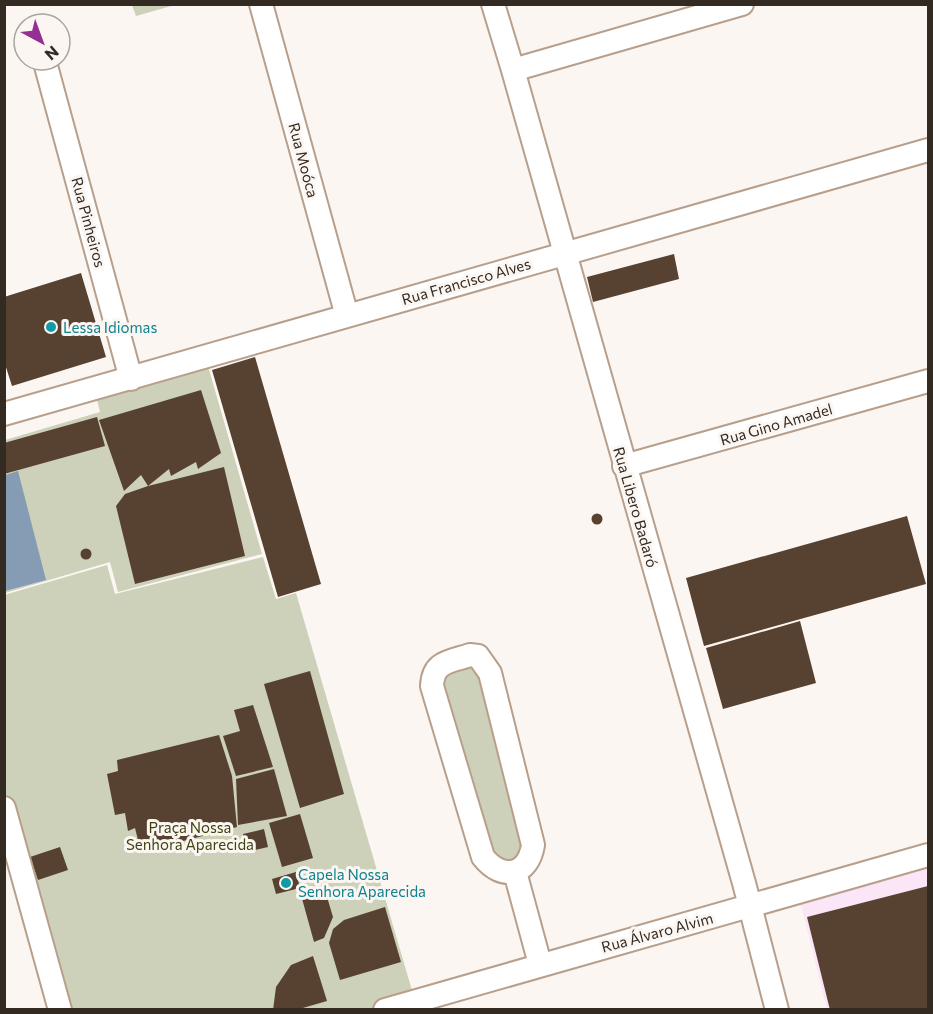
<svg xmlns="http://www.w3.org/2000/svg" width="933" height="1014" viewBox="0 0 933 1014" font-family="Commissioner,sans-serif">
<rect width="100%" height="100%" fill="#fbf6f2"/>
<path fill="#fae6f6" d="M928,867V1009H827L800,901Z"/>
<path fill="#cdd1b9" d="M132,5V4L175,5L136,16Z
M206,359L262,554L118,592L110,562L5,593V440L100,412L95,392Z
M263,557L276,599L296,593L413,994L366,1010L64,1009L5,796L4,595L107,565L115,594Z
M476,661L531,856L494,867L439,672Z"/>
<path fill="#869bb4" d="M18,471L46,580L5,591V475Z"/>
<path fill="#574131" d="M674,254L679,279L593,302L587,277Z
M81,273L106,357L12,386L4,361V297Z
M255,357L321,584L278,597L212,370Z
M201,390L221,453L198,469L196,462L171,476L169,469L148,486L141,475L124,491L99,420Z
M97,417L105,446L4,474V443Z
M224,467L245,556L135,584L116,506L125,494L148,486Z
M591.5 519a5.5 5.5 0 1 1 11 0a5.5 5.5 0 1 1-11 0Z
M907,516L926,584L704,646L686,578Z
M80.5 554a5.5 5.5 0 1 1 11 0a5.5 5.5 0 1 1-11 0Z
M800,621L816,683L723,709L706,648Z
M310,671L344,794L300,808L264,684Z
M253,705L273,767L236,776L223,736L240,731L234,710Z
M219,735L232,776L237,827L141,852L135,828L128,831L125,813L115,815L107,774L118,771L117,760Z
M274,769L287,816L238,825L236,779Z
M300,814L313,858L282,867L269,823Z
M264,829L268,847L247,852L243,834Z
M60,847L68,870L38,880L30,857Z
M296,872L300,888L276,894L272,879Z
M928,886V1010H830L807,917Z
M324,887L333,917L324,938L314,942L301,895Z
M385,907L401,962L340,980L329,943L333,929L344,920Z
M313,956L327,1001L296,1010H273L276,987L291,965Z"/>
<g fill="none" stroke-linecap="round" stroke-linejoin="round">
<defs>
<path id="minor" d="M261,4L347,316
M493,4L513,70L744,883L777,1010
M46,66L131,379
M513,70L742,4
M4,414L928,150
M624,466L928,381
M470,655L478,656L490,673L533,845C528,876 502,881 483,857L432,686C433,661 450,662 470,655Z
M4,808L60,1010
M515,872L540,964
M385,1010L928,855"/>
</defs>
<use href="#minor" stroke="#b79f8c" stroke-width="26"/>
<use href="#minor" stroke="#fff" stroke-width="22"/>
</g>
<g fill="#0f9aa8" stroke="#fbf6f2" stroke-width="2">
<circle cx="51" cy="327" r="6"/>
<circle cx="286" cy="883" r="6"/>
</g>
<g text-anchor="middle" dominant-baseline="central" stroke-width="6" stroke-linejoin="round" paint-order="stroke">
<g font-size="15" fill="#332a22" stroke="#fbf6f2">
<text transform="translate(304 160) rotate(75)">Rua Moóca</text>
<text transform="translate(89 222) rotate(75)">Rua Pinheiros</text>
<text transform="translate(466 281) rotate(-16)">Rua Francisco Alves</text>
<text transform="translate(776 424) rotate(-16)">Rua Gino Amadel</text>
<text transform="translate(636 507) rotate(74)">Rua Libero Badaró</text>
<text transform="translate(657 932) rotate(-15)">Rua Álvaro Alvim</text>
</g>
<g font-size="15" fill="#0d838f" stroke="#fbf6f2" text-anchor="start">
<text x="63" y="327">Lessa Idiomas</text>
<text x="298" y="874">Capela Nossa<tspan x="298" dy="17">Senhora Aparecida</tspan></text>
</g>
<g font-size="15" fill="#3e440f" stroke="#fbf6f2">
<text x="190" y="827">Praça Nossa<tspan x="190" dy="17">Senhora Aparecida</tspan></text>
</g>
</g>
<rect width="933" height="1014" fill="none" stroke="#332a22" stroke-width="12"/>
<g transform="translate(42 42) rotate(139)"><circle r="28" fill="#fbf6f2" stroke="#aba49f" stroke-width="1.5"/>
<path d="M0-4.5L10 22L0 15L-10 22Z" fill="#962f93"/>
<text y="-9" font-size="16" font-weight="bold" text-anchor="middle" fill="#332a22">N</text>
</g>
</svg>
